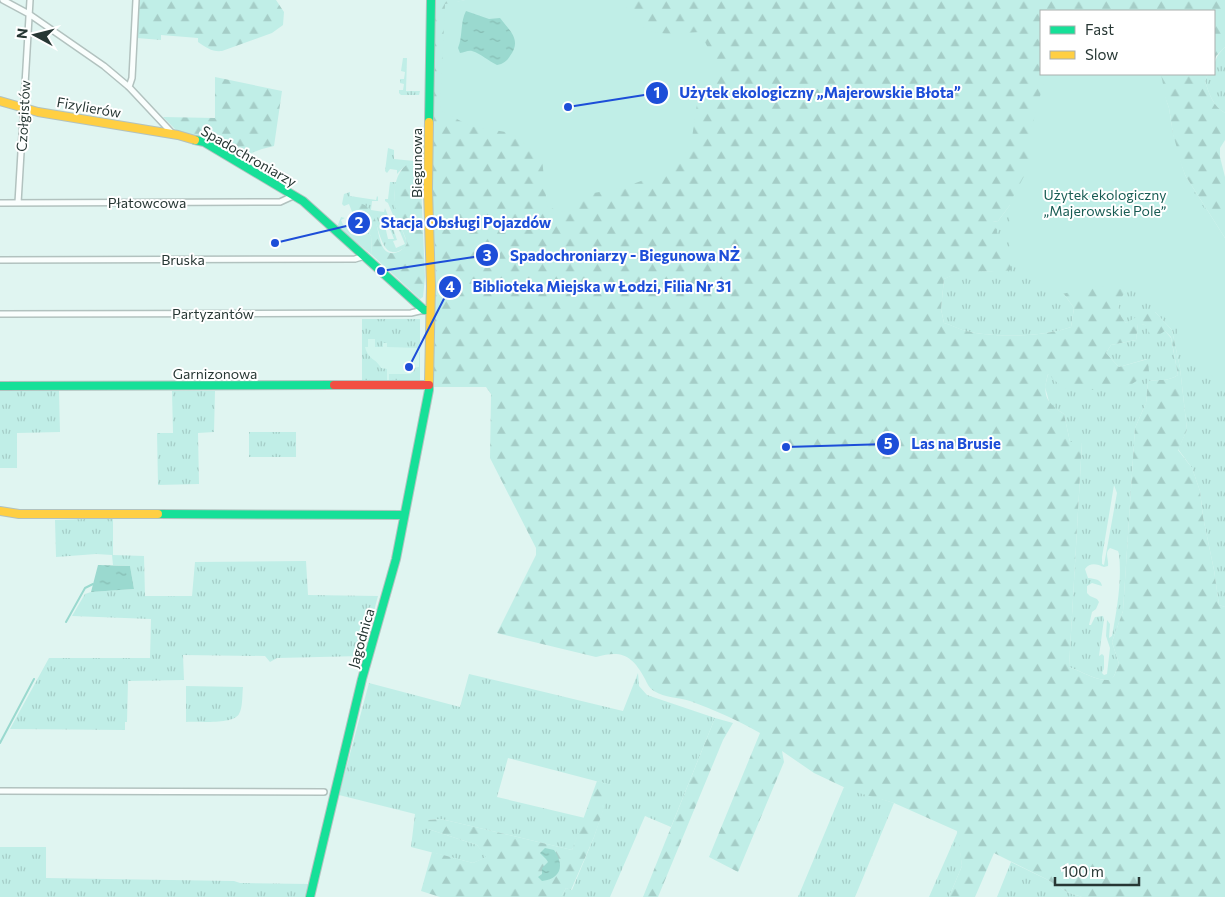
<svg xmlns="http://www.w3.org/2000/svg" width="1225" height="897" viewBox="0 0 1225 897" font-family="Commissioner,sans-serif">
<defs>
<pattern id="grass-tufts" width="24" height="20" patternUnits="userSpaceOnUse" patternTransform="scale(1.25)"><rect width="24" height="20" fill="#c0eee7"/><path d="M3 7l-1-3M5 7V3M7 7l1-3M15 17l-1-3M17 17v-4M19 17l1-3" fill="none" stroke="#a5cdc7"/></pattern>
<pattern id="forest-firs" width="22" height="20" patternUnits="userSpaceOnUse" patternTransform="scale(1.25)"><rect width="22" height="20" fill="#c0eee7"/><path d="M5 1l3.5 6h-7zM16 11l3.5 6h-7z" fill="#a5cdc7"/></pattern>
<pattern id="water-ripples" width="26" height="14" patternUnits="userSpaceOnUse" patternTransform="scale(1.25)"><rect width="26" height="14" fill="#9ad9cf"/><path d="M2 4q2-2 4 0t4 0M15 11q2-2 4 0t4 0" fill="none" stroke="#85bbb2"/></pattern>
</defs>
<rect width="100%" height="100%" fill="#e0f5f1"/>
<path fill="#d1f5ee" d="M362,319H420V381L362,382Z"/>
<path fill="url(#grass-tufts)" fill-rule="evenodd" d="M1225,47V113C1213,106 1209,94 1205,81L1208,74H1214C1214,61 1216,56 1225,47Z
M403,58H407L406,91H420L419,95H401L399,93V90H403L404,84L400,83V79H404L405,72L401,71Z
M1160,83L1169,108L1175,147L1185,175L1225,238V607L1219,605L1214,570L1203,517L1200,491L1192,468L1178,449L1187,430L1180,368L1172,330L1155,312L1126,323C1113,307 1118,302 1128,287L1049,284L1064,294L1074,308L1071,327C1045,337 993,338 966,331C958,329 951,325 944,323L941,309L944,279L963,270L995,272L993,222L998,221L1013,201Z
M388,148L394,150V159L414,161V158L419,157L420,162C410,162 404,166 397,174V170L390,169L387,173L385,171Z
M390,182H396L394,196L398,219L407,243C405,248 403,249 399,251C380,259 380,224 371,214L359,219L371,236L372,255L337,227L341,217L345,218L341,220L344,227L347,225L351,234L359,230L349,204L344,206L342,204L344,194L350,192V196L376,200L377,196L378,197V201H372L371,210L384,212L385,208L392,226L389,228L388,225L385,226L388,239H394L390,229L393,228L397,240L393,241L396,248L405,244L388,203L385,201V199H388Z
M362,319H420V348L387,347V343H383V347H375V339H368V347H365C369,361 375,357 381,368L387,369V382H362Z
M1138,323L1165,331L1171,338L1178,375C1167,382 1161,379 1148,381L1146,403L1135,428L1123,611L1112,642L1119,664L1114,676L1111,680C1096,681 1083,672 1069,667L1082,443L1070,442L1064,414L1050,405L1045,387L1048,374L1077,389L1128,386L1137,379L1147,359L1119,367L1106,353L1111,345L1136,340ZM1114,485L1117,493L1104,565L1102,564V557ZM1110,548L1118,551L1119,554C1122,581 1117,609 1112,636L1109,638L1110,624L1107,620L1106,636L1110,648L1107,674L1104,675L1102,673L1104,668V656L1102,654L1099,656L1104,619L1103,616L1095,617L1091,625H1089L1092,612L1096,609L1099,602L1097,599L1090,596L1087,593V586L1092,583L1102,586C1101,579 1095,579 1088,578L1085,569C1090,562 1097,564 1104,567L1108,566C1109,559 1104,553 1110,548Z
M419,352H420V381L389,382V374H411L412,368L419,367Z
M0,389L59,390L60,432L17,433V468H0Z
M172,391H215L214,432L198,433L199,484L158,485L157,433H173Z
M249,432H296V457H249Z
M113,518V555L144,556L145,596H192L195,562L306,561L308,595L378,596L362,656L277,658L270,662L265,656L183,655L184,680L128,681L127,722H125V730L10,729L49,658H150L151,619L72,616L85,594L91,592L134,589L130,566L113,565L112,555L96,554L56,557L55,520Z
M638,673L639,686L647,695L715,718L671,827L645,816L610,897H561L566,888L572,890L594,837L611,785L508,758L497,797L585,818L572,850L441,819L428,820V829L477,845L487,857L473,863L411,847L415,814L339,795L369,683L460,707L469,674L623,711Z
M186,686L243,687C242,695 243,707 239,714C233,725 197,721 186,722Z
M844,787L894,803L855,897H798Z
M958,831L962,866L949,897H929Z
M0,847H46V878L234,881L240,883L309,884L306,897H0Z
M1011,862L1048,880L1067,892L1082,897H997Z"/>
<path fill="url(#forest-firs)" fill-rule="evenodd" d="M139,0H276L284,12L283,25L272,33L222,51C212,52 207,48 198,42V38L161,35V40L137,38Z
M435,0H465L457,2L654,41L600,0H1225V47L1216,56L1214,61V11H1041V74H1079L1031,181L1013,201L998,221L993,222L1012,270L995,272L963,271L944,279L941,309L944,323C951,325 959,329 966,331C993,338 1045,337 1071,327L1074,308L1064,294L1048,283L1128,287C1119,302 1113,307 1126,323L1147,311L1155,312L1172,330L1180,368L1187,430L1178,450L1192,468L1200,491L1203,517L1214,570L1219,605L1225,607V897H1082L1067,892L1048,880L994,853L975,897H949L962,866L957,831L894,803L852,791L814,773L782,751L784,762L738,872L709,857L760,733C737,720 715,710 690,701C678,697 665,698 654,691C649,688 647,683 645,679C632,655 622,650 596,657L497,633L536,555V548L490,458L491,394L486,387H433L436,278L432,181ZM1138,324L1145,325L1150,334L1157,336L1165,331L1171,337L1178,375C1167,382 1161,379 1148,381L1146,403L1135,428L1123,611L1112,642L1119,664L1114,676L1110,680C1096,681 1083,672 1069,667L1082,442H1070L1064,414C1046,403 1042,395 1048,374C1053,378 1060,387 1067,389C1076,392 1116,389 1126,387C1135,384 1135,379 1147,378L1149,372L1148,359L1119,367L1106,353L1111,345L1136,340Z
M1123,74H1208L1205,81C1209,94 1213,106 1225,113V140L1220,148V157L1225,177V238L1185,175L1175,147L1169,108L1160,83Z
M215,77L282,91L274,146L262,149L238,158L201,137L176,130L163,117L215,118Z
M411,162H420L425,277L423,297L420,299L372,255L371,236L361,223L353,206L358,203C380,206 375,235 384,249C391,258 404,251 407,243C405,235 401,228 398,220C392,202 391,172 411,162Z
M715,718L733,723L723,740L658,897H643Z
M597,781L612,785L594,837L571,890L566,888L561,897H440L421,891L432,852L473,863L486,857L477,845L428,829V820L441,819L572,850Z"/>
<path fill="#c0eee7" d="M465,0H623C641,40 661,34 700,32L715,62L710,92L697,104L692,138L681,161L652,177L622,188L588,194L575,210L560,212L547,206L542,159L512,133L470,126L440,110L445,4Z
M1046,74H1161L1173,134L1186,180L1225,241V384L1182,358L1177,328L1135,291L1096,286L1058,295L1010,259V203L1030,165L1029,137Z"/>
<path fill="url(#water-ripples)" d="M466,11L489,19L500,18C510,31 522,40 510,56C507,61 503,64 497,65C488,61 482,54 472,51C468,50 464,53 460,53L458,48C463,36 460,22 466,11Z
M98,565L130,566L134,589L91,592Z
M545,848L554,850C565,865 561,879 542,881L538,877L542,874V868L548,862L546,859L540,853Z"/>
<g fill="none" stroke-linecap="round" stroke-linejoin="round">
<path stroke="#9ad9cf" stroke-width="2" d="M66,622L85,588L93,584
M0,743L34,679"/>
<defs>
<path id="street" d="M3,0L29,14L104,66L129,87L173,134
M129,87L132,78L136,0
M0,203L280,202L293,196
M18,203L30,0
M0,260L355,259L365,256
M0,314L411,313L424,310
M0,791L324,792"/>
<path id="fast" d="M429,122L431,0
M195,140L204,142L303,201L424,310H429
M0,386L334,385
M158,514L404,515
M310,897L362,679L396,559L429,390V382"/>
<path id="slow" d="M0,101L38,112L178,135L195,140
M429,122L428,189L431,286L429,382
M0,511L19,514H158"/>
<path id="jam" d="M334,385H429"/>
</defs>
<use href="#street" stroke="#b2c2bf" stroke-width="8"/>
<use href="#fast" stroke="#b2c2bf" stroke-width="10"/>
<use href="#slow" stroke="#b2c2bf" stroke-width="10"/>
<use href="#jam" stroke="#b2c2bf" stroke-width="10"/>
<use href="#street" stroke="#fafefd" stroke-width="5"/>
<use href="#fast" stroke="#16e098" stroke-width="8"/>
<use href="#slow" stroke="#ffcf43" stroke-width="8"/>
<use href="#jam" stroke="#f24e42" stroke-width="8"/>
</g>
<g text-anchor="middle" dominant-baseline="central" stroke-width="4" stroke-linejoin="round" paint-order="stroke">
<g font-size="14" fill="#273734" stroke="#fff">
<text transform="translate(89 107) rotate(10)">Fizylierów</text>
<text transform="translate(23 116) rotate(-87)">Czołgistów</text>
<text transform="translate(249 156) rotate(30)">Spadochroniarzy</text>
<text transform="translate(416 163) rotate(-90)">Biegunowa</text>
<text x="147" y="202">Płatowcowa</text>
<text x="183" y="259">Bruska</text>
<text x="213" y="313">Partyzantów</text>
<text x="215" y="373">Garnizonowa</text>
<text transform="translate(361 638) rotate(-74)">Jagodnica</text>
</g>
<g font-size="14" fill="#185c54" stroke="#fff">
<text x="1105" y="194">Użytek ekologiczny<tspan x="1105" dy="16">„Majerowskie Pole”</tspan></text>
</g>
</g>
<path fill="none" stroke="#1d4ed8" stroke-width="2" d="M568 107L657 93M275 243L359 223M381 271L487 255M409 367L450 287M786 447L888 444"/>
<g fill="#1d4ed8" stroke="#fff" stroke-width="2">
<circle cx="568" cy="107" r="5"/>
<circle cx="275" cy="243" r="5"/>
<circle cx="381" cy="271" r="5"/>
<circle cx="409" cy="367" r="5"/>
<circle cx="786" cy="447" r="5"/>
<circle cx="657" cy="93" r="12"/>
<circle cx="359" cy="223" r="12"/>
<circle cx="487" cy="255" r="12"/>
<circle cx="450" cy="287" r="12"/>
<circle cx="888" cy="444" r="12"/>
</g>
<g font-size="15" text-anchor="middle" font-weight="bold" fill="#fff">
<text x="657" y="98">1</text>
<text x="359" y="228">2</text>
<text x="487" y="261">3</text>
<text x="450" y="292">4</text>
<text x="888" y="449">5</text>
</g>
<g font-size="15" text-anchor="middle" font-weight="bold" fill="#1d4ed8" stroke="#fff" stroke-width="4" stroke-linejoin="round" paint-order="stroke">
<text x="820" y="98">Użytek ekologiczny „Majerowskie Błota”</text>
<text x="466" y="228">Stacja Obsługi Pojazdów</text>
<text x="625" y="261">Spadochroniarzy - Biegunowa NŻ</text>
<text x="602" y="292">Biblioteka Miejska w Łodzi, Filia Nr 31</text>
<text x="956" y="449">Las na Brusie</text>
</g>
<rect x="1040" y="10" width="175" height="65" fill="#ffffff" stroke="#a9afae"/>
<rect x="1050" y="26" width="25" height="8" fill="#16e098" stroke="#a9afae"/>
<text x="1085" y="35" font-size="15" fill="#273734">Fast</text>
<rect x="1050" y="51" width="25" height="8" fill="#ffcf43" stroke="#a9afae"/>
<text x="1085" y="60" font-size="15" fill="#273734">Slow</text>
<g transform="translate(35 35) rotate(277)" stroke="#ffffff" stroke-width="4" paint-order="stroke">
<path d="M0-4L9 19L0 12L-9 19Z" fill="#273734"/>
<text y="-8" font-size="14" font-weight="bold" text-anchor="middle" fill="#273734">N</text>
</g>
<path d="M1055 877v8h84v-8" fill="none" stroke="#273734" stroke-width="2.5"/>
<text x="1062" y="877" font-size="15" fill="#273734" stroke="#ffffff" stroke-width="4" paint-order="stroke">100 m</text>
</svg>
